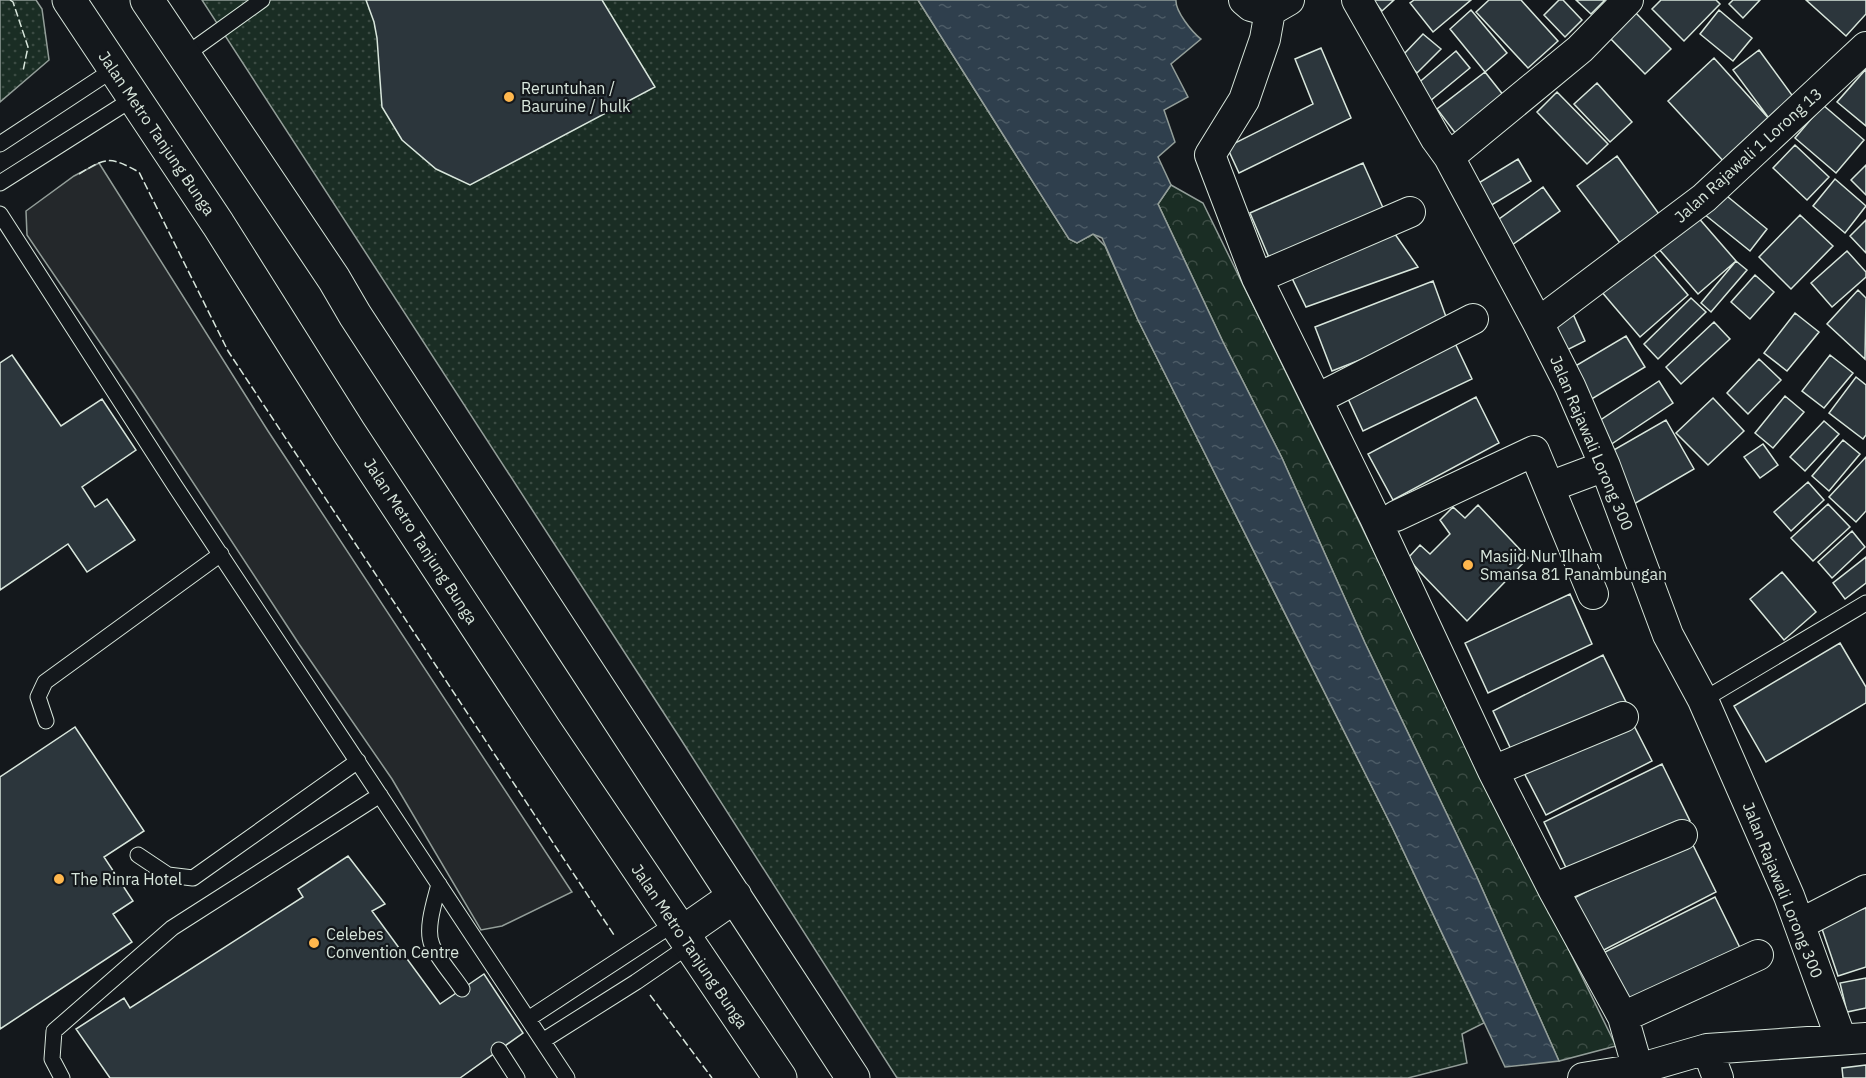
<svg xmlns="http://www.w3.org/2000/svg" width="1866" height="1078" viewBox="0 0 1866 1078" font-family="'IBM Plex Sans',sans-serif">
<defs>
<pattern id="grass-dots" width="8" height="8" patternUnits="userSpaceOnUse" patternTransform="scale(1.5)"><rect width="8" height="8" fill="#1a2d24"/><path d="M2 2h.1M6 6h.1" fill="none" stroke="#3b4b43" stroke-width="1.8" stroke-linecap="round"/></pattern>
<pattern id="park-crowns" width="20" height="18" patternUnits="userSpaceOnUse" patternTransform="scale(1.5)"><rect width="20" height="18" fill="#1a2d24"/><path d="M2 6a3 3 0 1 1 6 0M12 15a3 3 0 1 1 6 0" fill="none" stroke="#3b4b43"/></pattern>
<pattern id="water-ripples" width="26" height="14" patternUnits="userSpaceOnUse" patternTransform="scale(1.5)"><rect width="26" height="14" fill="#2f3f4d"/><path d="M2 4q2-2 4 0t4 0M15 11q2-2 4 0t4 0" fill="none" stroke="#4c5b66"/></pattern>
</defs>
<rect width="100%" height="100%" fill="#14181c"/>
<path fill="url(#grass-dots)" stroke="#939e99" stroke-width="1.5" d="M0,0H36L42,9L49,60L0,102Z
M202,0H918L1069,239L1077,243L1093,234L1105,246L1138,320L1393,829L1484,1023L1462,1034L1467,1063L1408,1078H897L680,738Z"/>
<path fill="url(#park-crowns)" stroke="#939e99" stroke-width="1.5" d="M1171,185L1203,203L1616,1046L1559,1061L1476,875L1365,643L1282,458L1223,342L1158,204Z"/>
<path fill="#24282b" stroke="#939e99" stroke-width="1.5" d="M99,163L268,431L572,892L502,926L481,930L392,779L299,644L135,394L27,235L26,211L74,176Z"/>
<path fill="url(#water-ripples)" stroke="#939e99" stroke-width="1.5" d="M918,0H1176C1175,11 1192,32 1201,39L1171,64L1188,97L1164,110L1175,142L1158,157L1171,185L1158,204L1223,342L1282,458L1365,643L1476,875L1559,1061L1505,1067L1393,829L1138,320L1102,238L1093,234L1077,243L1069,239Z"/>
<path fill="#2c363c" stroke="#d8e6dc" stroke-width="1.5" d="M366,0H602L655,87L470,185L436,169L402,140L382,107L377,38L374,22Z
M1373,0H1394L1382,11Z
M1414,0H1471L1433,32L1410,3Z
M1489,0H1521L1558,41L1528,68L1476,12Z
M1559,0H1563L1582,20L1565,37L1544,15Z
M1576,0H1605L1591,14Z
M1661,0H1716L1720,4L1684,41L1652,9Z
M1733,0H1760L1743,18L1729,4Z
M1806,0H1866V14L1846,36Z
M1471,10L1507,53L1485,72L1450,29Z
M1633,10L1671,49L1645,74L1607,35Z
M1719,10L1752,38L1733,61L1700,34Z
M1423,34L1441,49L1417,73L1402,56Z
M1321,48L1351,118L1239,173L1227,147L1313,104L1295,59Z
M1759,50L1797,102L1771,121L1733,70Z
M1456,51L1470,68L1430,101L1416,85Z
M1714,58L1771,121L1726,164L1668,101Z
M1866,69V126L1837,102Z
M1485,72L1504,96L1456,134L1437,109Z
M1597,83L1632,122L1610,142L1574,104Z
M1557,92L1608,144L1587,164L1537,112Z
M1823,105L1864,140L1836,173L1795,138Z
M1795,145L1829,177L1807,200L1773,168Z
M1617,156L1659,214L1620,243L1577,186Z
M1518,159L1531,181L1485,209L1472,187Z
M1363,163L1384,210L1270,260L1250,213Z
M1866,165V195L1851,180Z
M1835,179L1866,206L1845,233L1813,206Z
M1543,187L1560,211L1512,245L1495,222Z
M1722,192L1767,229L1750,251L1704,214Z
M1696,215L1736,261L1698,294L1658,248Z
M1800,215L1833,246L1791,289L1759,257Z
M1866,220V253L1850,236Z
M1390,227L1418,267L1306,307L1290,274Z
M1649,249L1688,295L1640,337L1601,291Z
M1847,251L1866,272V277L1832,307L1811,283Z
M1736,261L1747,270L1711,312L1701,303Z
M1755,275L1774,292L1750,319L1731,302Z
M1433,281L1449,325L1332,371L1315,327Z
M1858,290L1866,298L1865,359L1827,324Z
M1691,298L1706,312L1658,359L1644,344Z
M1795,313L1819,332L1787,371L1764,353Z
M1573,314L1585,341L1561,353L1548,326Z
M1714,322L1730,339L1681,384L1666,367Z
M1626,336L1645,367L1590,400L1572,368Z
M1453,339L1472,379L1363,431L1344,390Z
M12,355L61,426L102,399L136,450L82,487L95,507L107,499L135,540L87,572L68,544L0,590V363Z
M1830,355L1853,373L1824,408L1802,391Z
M1759,359L1781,380L1748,414L1727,393Z
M1856,377L1866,385V435L1863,439L1829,413Z
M1659,381L1673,403L1607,447L1593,425Z
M1785,396L1804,412L1773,448L1755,433Z
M1476,397L1499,443L1393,500L1368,454Z
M1713,398L1744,431L1708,465L1676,433Z
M1666,420L1694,469L1634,504L1605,455Z
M1824,421L1839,434L1805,471L1790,457Z
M1843,440L1860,454L1829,491L1812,476Z
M1763,444L1778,465L1760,478L1744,457Z
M1866,457V511L1856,522L1829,497Z
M1808,482L1824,500L1791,531L1774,512Z
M1828,504L1850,527L1813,561L1791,538Z
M1478,505L1528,558L1467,621L1419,571L1408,558L1420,545L1430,554L1450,534L1440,520L1453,507L1465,518Z
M1852,531L1865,547L1832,578L1818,562Z
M1866,557V583L1845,599L1833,583Z
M1782,572L1816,612L1784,640L1750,599Z
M1570,594L1592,644L1488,693L1465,643Z
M1840,643L1866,687V703L1766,762L1734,706Z
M1603,655L1627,704L1516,760L1493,711Z
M1628,714L1652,761L1546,815L1522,769Z
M75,727L144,831L104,857L133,901L113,914L132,942L0,1029V777Z
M1662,764L1690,821L1571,878L1544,822Z
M1690,839L1716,892L1600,952L1574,898Z
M348,856L385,904L372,911L440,1004L484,974L523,1033L460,1078H110L76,1029L124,998L130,1008L303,897L298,889Z
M1715,897L1744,956L1631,1013L1601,954Z
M1866,908V967L1838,976L1820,923Z
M1866,978V1008L1847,1012L1840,983Z
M1866,1065V1078H1843L1842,1068Z"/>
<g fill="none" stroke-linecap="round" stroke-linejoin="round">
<defs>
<path id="lane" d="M184,56L262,0
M0,144L114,69
M0,183L134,98
M0,214L175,486L567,1078
M1703,700L1866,603
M46,721L38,697L45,682L221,554
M138,855L168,875L193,878L358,761
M439,884C435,900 425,929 432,945C436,956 455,978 462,989
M528,1019L675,923
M544,1040L636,982L690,945
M499,1050L517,1078
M62,1078L52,1059L54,1031L172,928L380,795"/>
<path id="street" d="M1244,0L1251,6L1270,11L1289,0
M1357,0L1436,139L1449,157L1538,323L1570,386L1605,466L1668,635L1703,700L1789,896L1841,1039
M1270,11L1265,39L1244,100L1210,155L1257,278L1375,518L1493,771L1553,889L1623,1017L1758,955
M1449,157L1580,49L1628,0
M1257,278L1410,212
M1538,323L1704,198L1866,47
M1317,399L1473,319
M1549,487L1605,466
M1396,516L1534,451L1593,594
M1493,771L1623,717
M1553,889L1682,835
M1800,924L1866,890
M1623,1017L1638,1069
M1707,1049L1718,1078
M1583,1078L1638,1069L1707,1049L1866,1038"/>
<path id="secondary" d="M69,0L218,224L349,432L545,730L780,1078
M147,0L334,279L355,315L853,1078
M682,933L735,896"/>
</defs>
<use href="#lane" stroke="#d8e6dc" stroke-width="17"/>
<use href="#street" stroke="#d8e6dc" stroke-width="32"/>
<use href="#secondary" stroke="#d8e6dc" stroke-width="35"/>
<use href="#lane" stroke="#14181c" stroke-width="15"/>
<use href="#street" stroke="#14181c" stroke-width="30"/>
<use href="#secondary" stroke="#14181c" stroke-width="33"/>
<path stroke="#d8e6dc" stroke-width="1.5" stroke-dasharray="8 3" stroke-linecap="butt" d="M10,0L13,2L28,47L23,71
M79,174C108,156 110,157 139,172L228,351L614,935
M650,995L712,1078"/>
</g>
<g fill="#ffb74d" stroke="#14181c" stroke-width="2">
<circle cx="509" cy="97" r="6"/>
<circle cx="1468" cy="565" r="6"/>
<circle cx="59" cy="879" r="6"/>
<circle cx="314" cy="943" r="6"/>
</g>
<g text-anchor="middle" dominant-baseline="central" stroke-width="4.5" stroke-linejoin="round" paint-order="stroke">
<g font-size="16" fill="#d8e6dc" stroke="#14181c" text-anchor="start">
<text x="521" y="88">Reruntuhan /<tspan x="521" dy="18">Bauruine / hulk</tspan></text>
<text x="1480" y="556">Masjid Nur Ilham<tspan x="1480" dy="18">Smansa 81 Panambungan</tspan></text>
<text x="71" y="879">The Rinra Hotel</text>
<text x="326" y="934">Celebes<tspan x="326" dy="18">Convention Centre</tspan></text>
</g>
<g font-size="16" fill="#d8e6dc" stroke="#14181c">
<text transform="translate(157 133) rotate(56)">Jalan Metro Tanjung Bunga</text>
<text transform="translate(1748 155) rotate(-42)">Jalan Rajawali 1 Lorong 13</text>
<text transform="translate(1592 443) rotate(67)">Jalan Rajawali Lorong 300</text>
<text transform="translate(421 541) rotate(57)">Jalan Metro Tanjung Bunga</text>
<text transform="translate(1783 890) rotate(68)">Jalan Rajawali Lorong 300</text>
<text transform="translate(690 946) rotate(56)">Jalan Metro Tanjung Bunga</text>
</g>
</g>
</svg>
